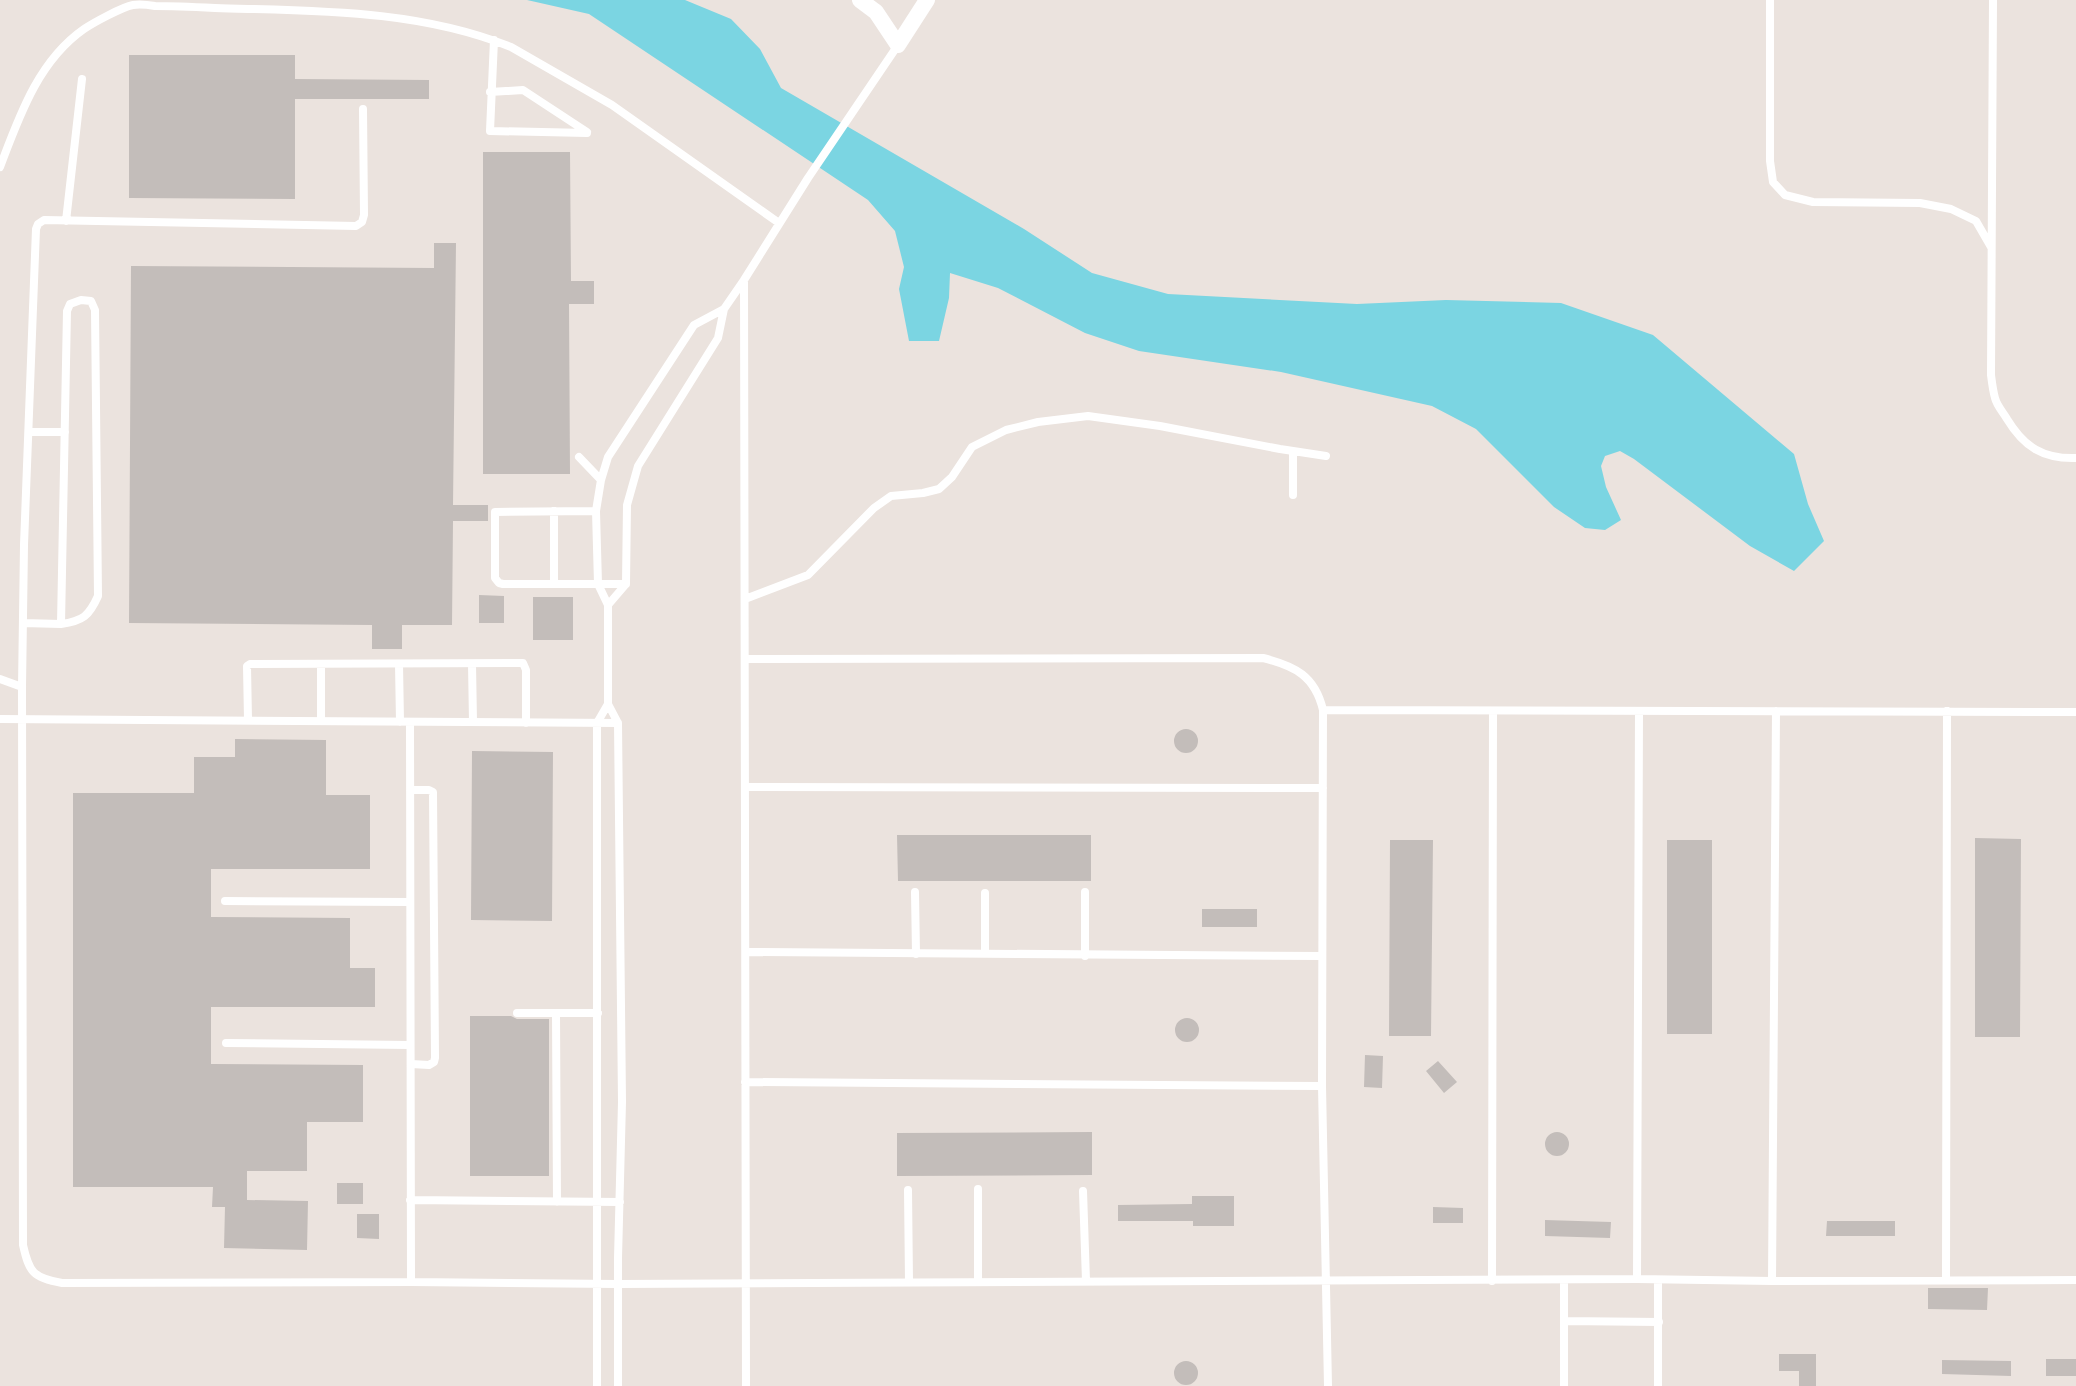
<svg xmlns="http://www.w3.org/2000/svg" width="2076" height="1386" viewBox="0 0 2076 1386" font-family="Roboto,sans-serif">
<rect width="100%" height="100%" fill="#ebe3de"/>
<path fill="#7bd5e2" d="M527,0H685L731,19L760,49L781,88L1024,229L1092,273L1168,294L1357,304L1446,300L1561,303L1653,335L1794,454L1808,504L1824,541L1794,571L1750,546L1634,459L1620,451L1605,456L1601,466L1606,487L1621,520L1605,530L1585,528L1554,507L1476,429L1432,406L1281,372L1139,351L1085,333L998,288L950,273L949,298L939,341H909L899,289L904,267L895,231L868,200L589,14Z"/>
<path fill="#c3bdba" d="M129,55H295V79L429,80V99H295V199L129,198Z
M483,152H570L571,281H594V304H569L570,474H483Z
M434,243H456L453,505H488V521H453L452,625H402V649H372V625L129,623L131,266L434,268Z
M479,595L504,596V623H479Z
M533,597H573V640H533Z
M1174 741a12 12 0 1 1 24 0a12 12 0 1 1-24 0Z
M235,739L326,740V795H370V869H211V917L350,918V968H375V1007H211V1064L363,1065V1122H307V1171H247V1200L308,1201L307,1250L224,1248L225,1207H212L213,1187H73V793H194V757H235Z
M472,751L553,752L552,921L471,920Z
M897,835H1091V881H898Z
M1975,838L2021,839L2020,1037H1975Z
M1390,840H1433L1431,1036H1389Z
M1667,840H1712V1034H1667Z
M1202,909H1257V927H1202Z
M470,1016H511L517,1019H549V1176H470Z
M1175 1030a12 12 0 1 1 24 0a12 12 0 1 1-24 0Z
M1365,1055L1383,1056L1382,1088L1364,1087Z
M1438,1061L1457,1082L1444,1093L1426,1071Z
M1092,1132V1175L897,1176V1133Z
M1545 1144a12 12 0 1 1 24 0a12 12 0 1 1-24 0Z
M337,1183H363V1204H337Z
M1192,1196H1234V1226H1193V1221H1118V1205L1192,1204Z
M1433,1207L1463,1208V1223H1433Z
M357,1214H379V1239L357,1238Z
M1545,1220L1611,1222L1610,1238L1545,1236Z
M1827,1221H1895V1236H1826Z
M1928,1288H1988L1987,1310L1928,1309Z
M1779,1354H1816V1386H1799V1371H1779Z
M2046,1359H2076V1376H2046Z
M1942,1360L2011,1361V1376L1942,1374Z
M1174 1373a12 12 0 1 1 24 0a12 12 0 1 1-24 0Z"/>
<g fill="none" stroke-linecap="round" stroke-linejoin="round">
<path stroke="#fff" stroke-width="8" d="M1770,0V161L1773,182L1785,195L1813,202L1920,203L1951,209L1976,221L1991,247
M1993,0L1991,375C1992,383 1993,391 1995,398C1997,406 2003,412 2007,419C2024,447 2043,459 2076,458
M494,40L490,131L587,133
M490,92L523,90L587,132
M363,109L364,215L362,222L356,226L44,220L38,224L36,229L24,545L22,687L23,1245C29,1272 33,1278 62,1283L411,1282L618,1284L1637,1279L1772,1281L2076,1280
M0,167C19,117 38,61 84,29C93,23 122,7 133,5C139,4 149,5 155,6C175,6 195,7 215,8C314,11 417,9 511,47L612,105L779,223
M66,221L82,79
M29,432H65
M1293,451V495
M579,457L601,480
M596,511L495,512V578L499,583L503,584H626
M554,583V511
M745,599L808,575L874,508L891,496L923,493L939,489L952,477L972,447L1006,430L1038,422L1088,416L1160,426L1280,449L1326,456
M608,605L626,584L627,505L638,466L718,338L724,309L744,280
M23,623L61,624L67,311L70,304L81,300L91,301L95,310L98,596C89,616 83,621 61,624
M746,659L1263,658C1295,666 1315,676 1323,710L1322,1086L1328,1386
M399,664L400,722
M472,664L473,722
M321,665V721
M0,679L22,687
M1323,710L2076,712
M0,719L618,723
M248,720L247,666L250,664L523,663L526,670V723
M410,722L411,1282
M746,787L1323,788
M410,790H429L433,792L435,1058L434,1062L429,1065L411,1064
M915,892L916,954
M1085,892V956
M225,901L410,902
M746,952L1322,956
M985,953V893
M517,1013H598
M556,1013L557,1202
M226,1043L410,1045
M745,1082L1322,1086
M978,1189V1281
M908,1190L909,1282
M1083,1191L1086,1281
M410,1200L620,1202
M1637,1279L1639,711
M1946,1279L1947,711
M1564,1280V1386
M1658,1280V1386
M1492,1281L1493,711
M1772,1281L1776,711
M1564,1321L1659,1322
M597,1386V723L608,704
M618,1386V1258L622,1102L618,723L608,704V605L598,584L596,511L601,480L608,457L694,325L724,309
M746,1386L744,280L808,178L898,45"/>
<path stroke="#fff" stroke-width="16" d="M860,0L876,12L898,45L927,0"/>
</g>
</svg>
